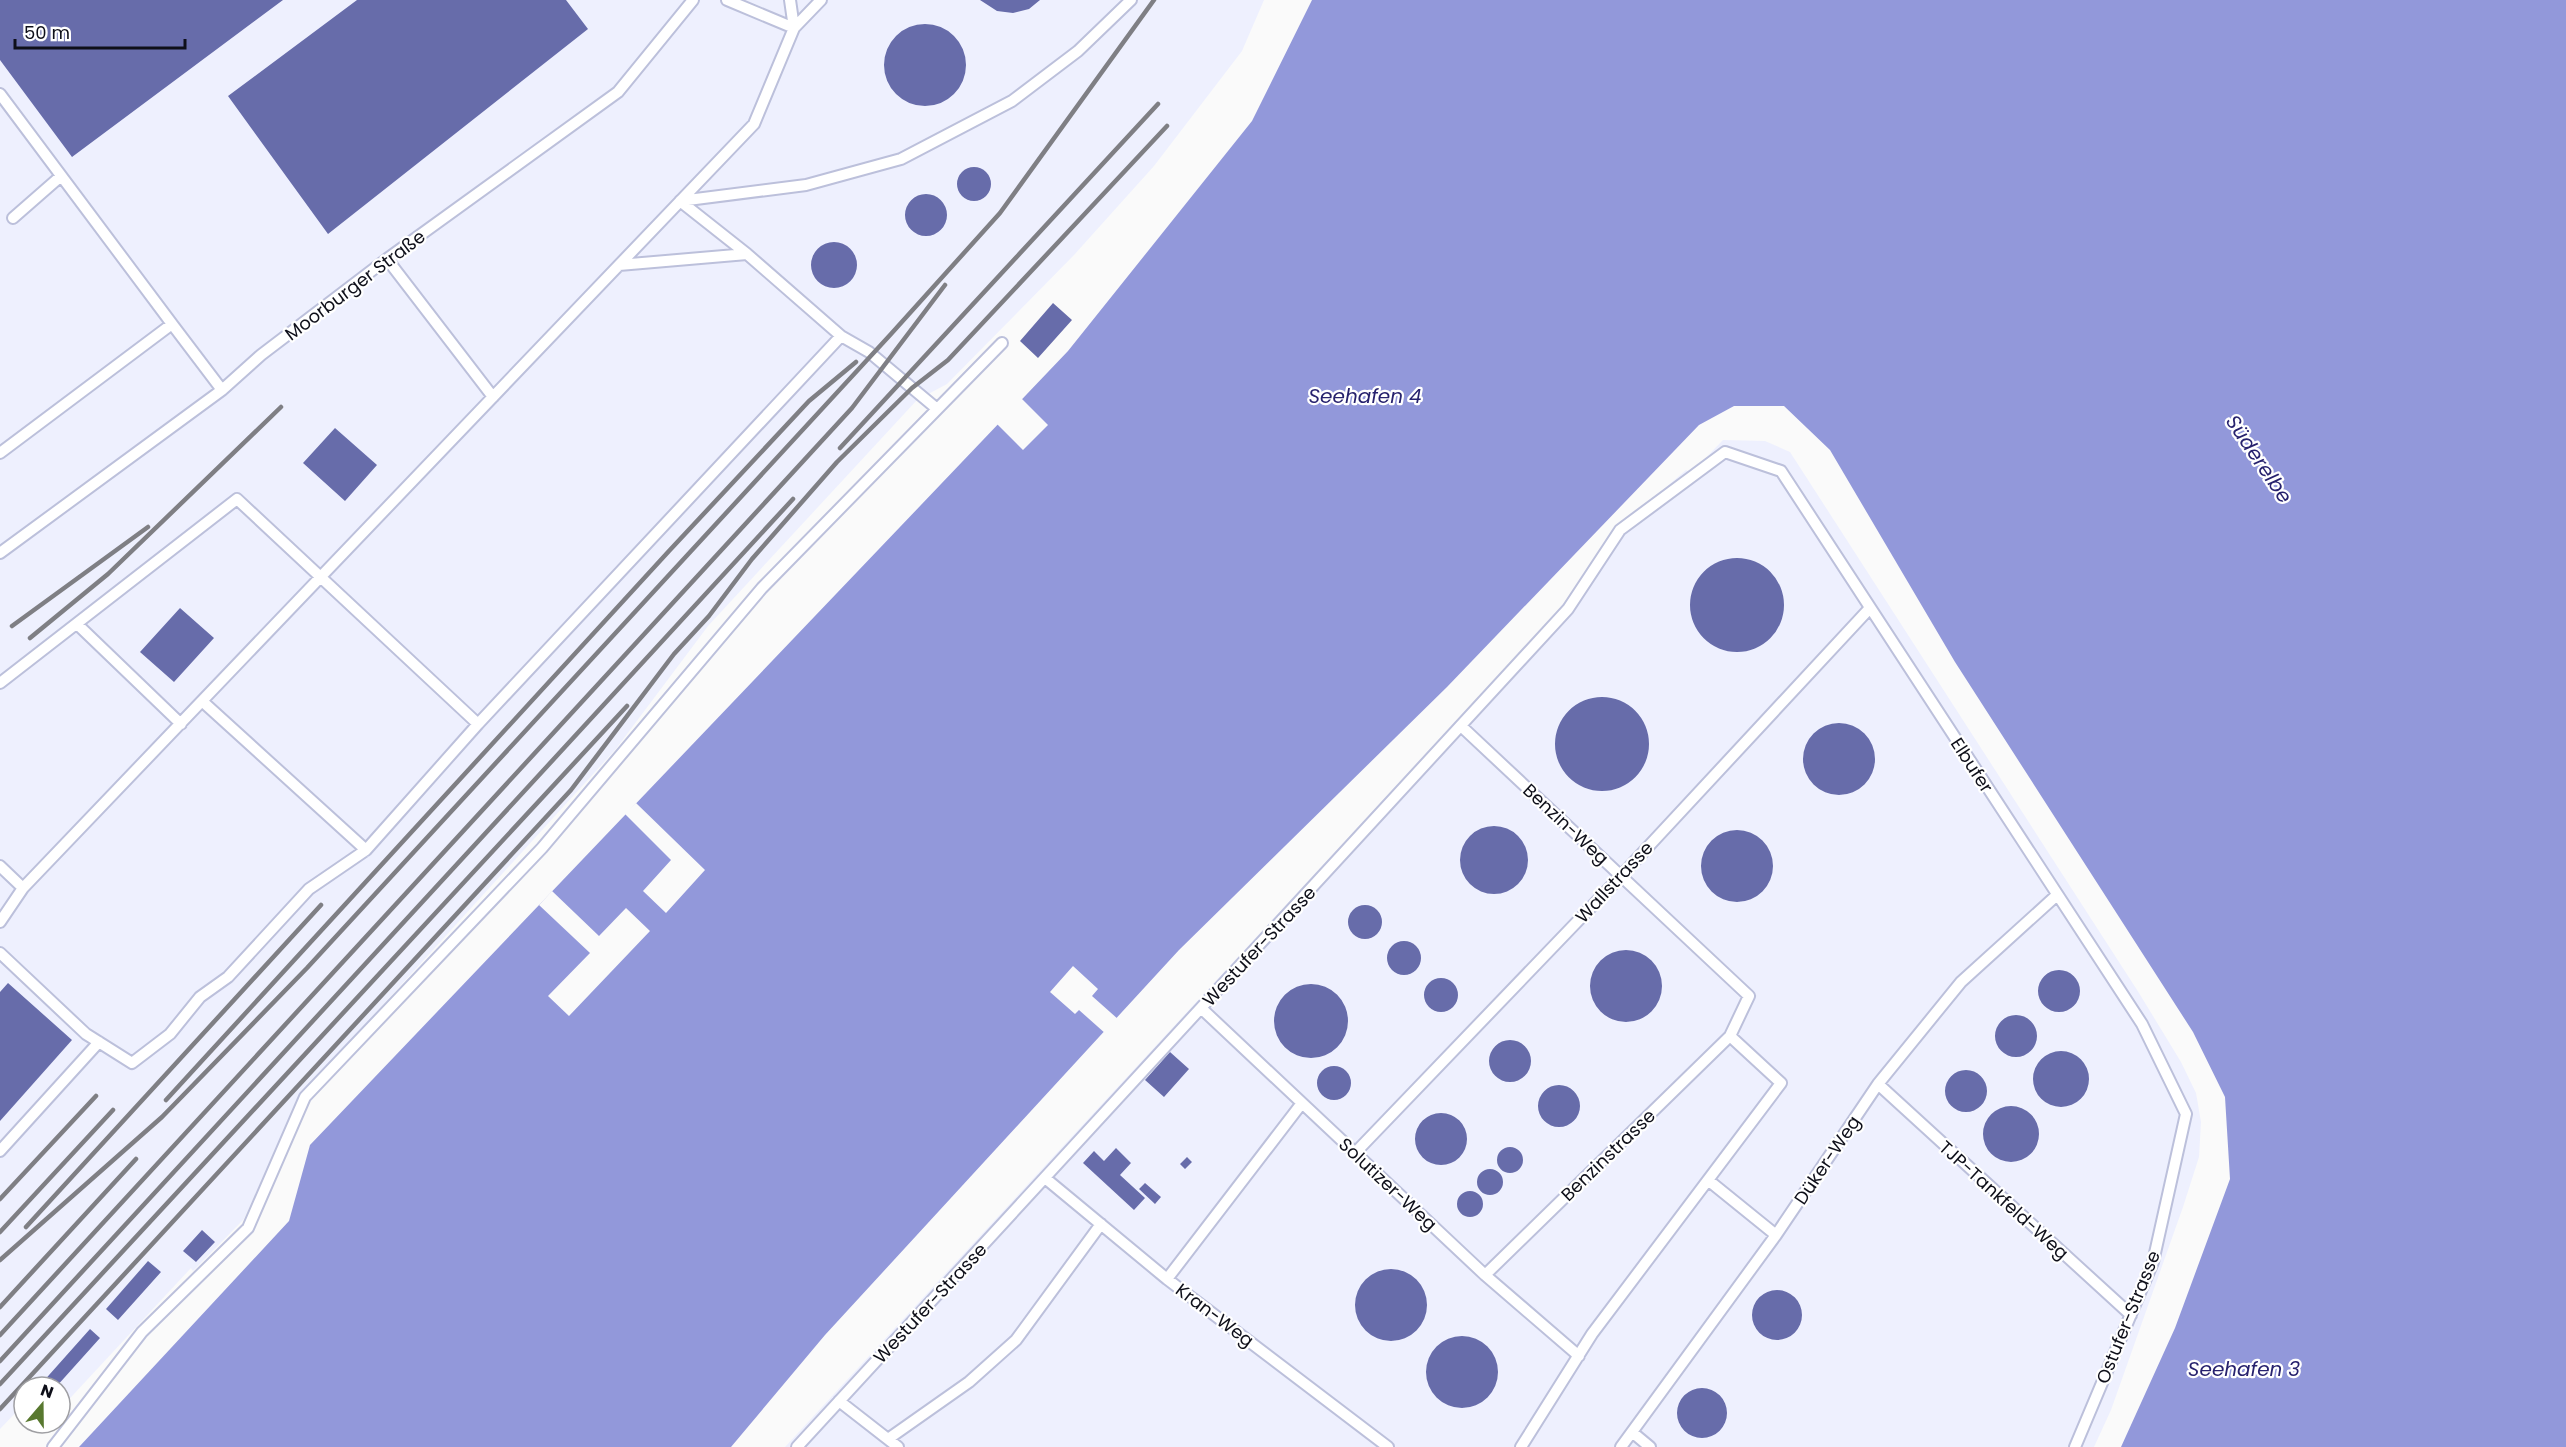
<svg xmlns="http://www.w3.org/2000/svg" width="2566" height="1447" viewBox="0 0 2566 1447" font-family="Poppins,sans-serif">
<rect width="100%" height="100%" fill="#fafafa"/>
<path fill="#eef0fe" d="M0,0H1264L1242,51L1154,166L1074,255L947,384L917,400L708,626L615,750L300,1096L244,1219L193,1271L191,1268L60,1409V1387H24V1404L0,1429Z
M1723,440L1765,441L1790,452L2139,993L2181,1062L2196,1093L2201,1122L2199,1157L2183,1207L2111,1410L2094,1447H785L1553,616L1578,586L1616,530L1686,470L1691,473Z"/>
<path fill="#9298da" d="M1312,0H2566V1447H2121L2175,1328L2230,1179L2225,1097L2193,1032L1955,662L1830,450L1784,406H1734L1699,425L1447,687L1179,950L825,1335L731,1447H79L289,1221L310,1145L1068,351L1252,121Z"/>
<path fill="#fafafa" d="M1020,397L1048,425L1023,450L995,422Z
M636,803L705,870L666,913L643,891L671,860L625,814Z
M552,891L599,936L626,908L650,931L569,1016L548,996L590,953L539,905Z
M1073,966L1098,989L1092,996L1119,1020L1106,1034L1079,1010L1075,1014L1050,992Z"/>
<path fill="#676caa" d="M0,0H283L72,157L0,60Z
M357,0H566L588,29L328,234L228,96Z
M980,0H1040L1029,9L1013,13L997,11Z
M884 65a41 41 0 1 1 82 0a41 41 0 1 1-82 0Z
M957 184a17 17 0 1 1 34 0a17 17 0 1 1-34 0Z
M905 215a21 21 0 1 1 42 0a21 21 0 1 1-42 0Z
M811 265a23 23 0 1 1 46 0a23 23 0 1 1-46 0Z
M1053,303L1072,320L1038,358L1020,341Z
M335,428L377,465L345,501L303,463Z
M1690 605a47 47 0 1 1 94 0a47 47 0 1 1-94 0Z
M180,608L214,638L174,682L140,652Z
M1555 744a47 47 0 1 1 94 0a47 47 0 1 1-94 0Z
M1803 759a36 36 0 1 1 72 0a36 36 0 1 1-72 0Z
M1460 860a34 34 0 1 1 68 0a34 34 0 1 1-68 0Z
M1701 866a36 36 0 1 1 72 0a36 36 0 1 1-72 0Z
M1348 922a17 17 0 1 1 34 0a17 17 0 1 1-34 0Z
M1387 958a17 17 0 1 1 34 0a17 17 0 1 1-34 0Z
M1590 986a36 36 0 1 1 72 0a36 36 0 1 1-72 0Z
M2038 991a21 21 0 1 1 42 0a21 21 0 1 1-42 0Z
M1424 995a17 17 0 1 1 34 0a17 17 0 1 1-34 0Z
M8,983L72,1040L0,1121V992Z
M1274 1021a37 37 0 1 1 74 0a37 37 0 1 1-74 0Z
M1995 1036a21 21 0 1 1 42 0a21 21 0 1 1-42 0Z
M1489 1061a21 21 0 1 1 42 0a21 21 0 1 1-42 0Z
M2033 1079a28 28 0 1 1 56 0a28 28 0 1 1-56 0Z
M1170,1052L1189,1069L1164,1097L1145,1080Z
M1317 1083a17 17 0 1 1 34 0a17 17 0 1 1-34 0Z
M1945 1091a21 21 0 1 1 42 0a21 21 0 1 1-42 0Z
M1538 1106a21 21 0 1 1 42 0a21 21 0 1 1-42 0Z
M1983 1134a28 28 0 1 1 56 0a28 28 0 1 1-56 0Z
M1415 1139a26 26 0 1 1 52 0a26 26 0 1 1-52 0Z
M1497 1160a13 13 0 1 1 26 0a13 13 0 1 1-26 0Z
M1116,1148L1131,1163L1120,1175L1145,1198L1134,1210L1083,1163L1094,1151L1104,1161Z
M1187,1157L1192,1162L1185,1169L1180,1164Z
M1477 1182a13 13 0 1 1 26 0a13 13 0 1 1-26 0Z
M1145,1183L1161,1197L1155,1204L1139,1189Z
M1457 1204a13 13 0 1 1 26 0a13 13 0 1 1-26 0Z
M202,1230L215,1242L196,1262L183,1251Z
M148,1261L161,1272L118,1320L106,1309Z
M1355 1305a36 36 0 1 1 72 0a36 36 0 1 1-72 0Z
M1752 1315a25 25 0 1 1 50 0a25 25 0 1 1-50 0Z
M90,1329L100,1338L56,1387H45L41,1384Z
M1426 1372a36 36 0 1 1 72 0a36 36 0 1 1-72 0Z
M1677 1413a25 25 0 1 1 50 0a25 25 0 1 1-50 0Z"/>
<g fill="none" stroke-linecap="round" stroke-linejoin="round">
<defs>
<path id="service" d="M727,0L794,28L821,0
M0,94L172,324
M680,201L806,185L901,159L1012,101L1078,51L1131,0
M680,201L747,254L841,336L869,352L936,408
M13,218L61,176
M387,259L493,397
M619,265L747,254
M0,453L172,324L222,390
M0,553L222,390L261,355L387,259L618,92L693,0
M77,624L181,724
M0,683L237,499L478,724
M202,701L366,850
M1461,726L1749,996L1730,1036L1485,1275
M0,866L23,888L754,124L794,28L790,0
M0,922L23,888
M0,953L86,1034L132,1063L170,1034L200,997L228,977L309,889L366,850L478,724L841,336
M1202,1009L1485,1275L1579,1356
M1878,1084L2131,1315
M0,1151L99,1042
M1355,1153L1621,876L1870,608
M1045,1178L1167,1279L1388,1447
M1708,1180L1776,1235
M1167,1279L1302,1103
M839,1401L898,1447
M1632,1432L1650,1447
M888,1439L969,1382L1016,1340L1101,1224
M53,1447L142,1332L248,1228L305,1097L542,848L762,588L1002,343
M797,1447L1568,609L1620,530L1725,452L1781,471L2142,1024L2186,1114L2153,1262L2075,1447
M1521,1447L1592,1334L1781,1083L1730,1036
M1621,1447L1776,1235L1878,1084L1961,982L2057,895"/>
</defs>
<use href="#service" stroke="#bcc0db" stroke-width="14"/>
<use href="#service" stroke="#fff" stroke-width="10"/>
<path stroke="#7f7f84" stroke-width="4.5" d="M840,448L1158,104
M12,626L148,527
M30,638L108,574L281,407
M166,1100L669,551L809,401L856,362
M0,1199L96,1096
M26,1227L321,905
M0,1232L113,1110
M0,1260L162,1117L307,968L891,334L1000,213L1154,0
M0,1307L136,1159
M0,1335L852,408L945,285
M0,1361L793,499
M0,1384L627,706
M0,1409L571,790L674,654L709,616L752,559L837,462L912,388L948,360L1167,126"/>
</g>
<g text-anchor="middle" dominant-baseline="central" stroke-width="4.5" stroke-linejoin="round" paint-order="stroke">
<g font-size="18" fill="#0e0f19" stroke="#fff">
<text transform="translate(355 285) rotate(-37)">Moorburger Straße</text>
<text transform="translate(1972 765) rotate(57)">Elbufer</text>
<text transform="translate(1566 824) rotate(43)">Benzin-Weg</text>
<text transform="translate(1614 882) rotate(-47)">Wallstrasse</text>
<text transform="translate(1259 946) rotate(-47)">Westufer-Strasse</text>
<text transform="translate(1608 1155) rotate(-44)">Benzinstrasse</text>
<text transform="translate(1827 1160) rotate(-56)">Düker-Weg</text>
<text transform="translate(1388 1184) rotate(43)">Solutizer-Weg</text>
<text transform="translate(2004 1200) rotate(42)">TJP-Tankfeld-Weg</text>
<text transform="translate(930 1303) rotate(-47)">Westufer-Strasse</text>
<text transform="translate(1215 1315) rotate(37)">Kran-Weg</text>
<text transform="translate(2128 1317) rotate(-68)">Ostufer-Strasse</text>
</g>
<g font-size="20" font-style="italic" fill="#27226e" stroke="#fff">
<text x="1365" y="396">Seehafen 4</text>
<text transform="translate(2259 459) rotate(56)">Süderelbe</text>
<text x="2244" y="1369">Seehafen 3</text>
</g>
</g>
<g transform="translate(42 1405) rotate(20)"><circle r="28" fill="#ffffff" stroke="#9f9fa3" stroke-width="1.5"/>
<path d="M0-4.5L10 22L0 15L-10 22Z" fill="#58782f"/>
<text y="-9" font-size="16" font-weight="bold" text-anchor="middle" fill="#0e0f19">N</text>
</g>
<path d="M15 39v9h170v-9" fill="none" stroke="#0e0f19" stroke-width="3"/>
<text x="24" y="39" font-size="18" fill="#0e0f19" stroke="#ffffff" stroke-width="4.5" paint-order="stroke">50 m</text>
</svg>
